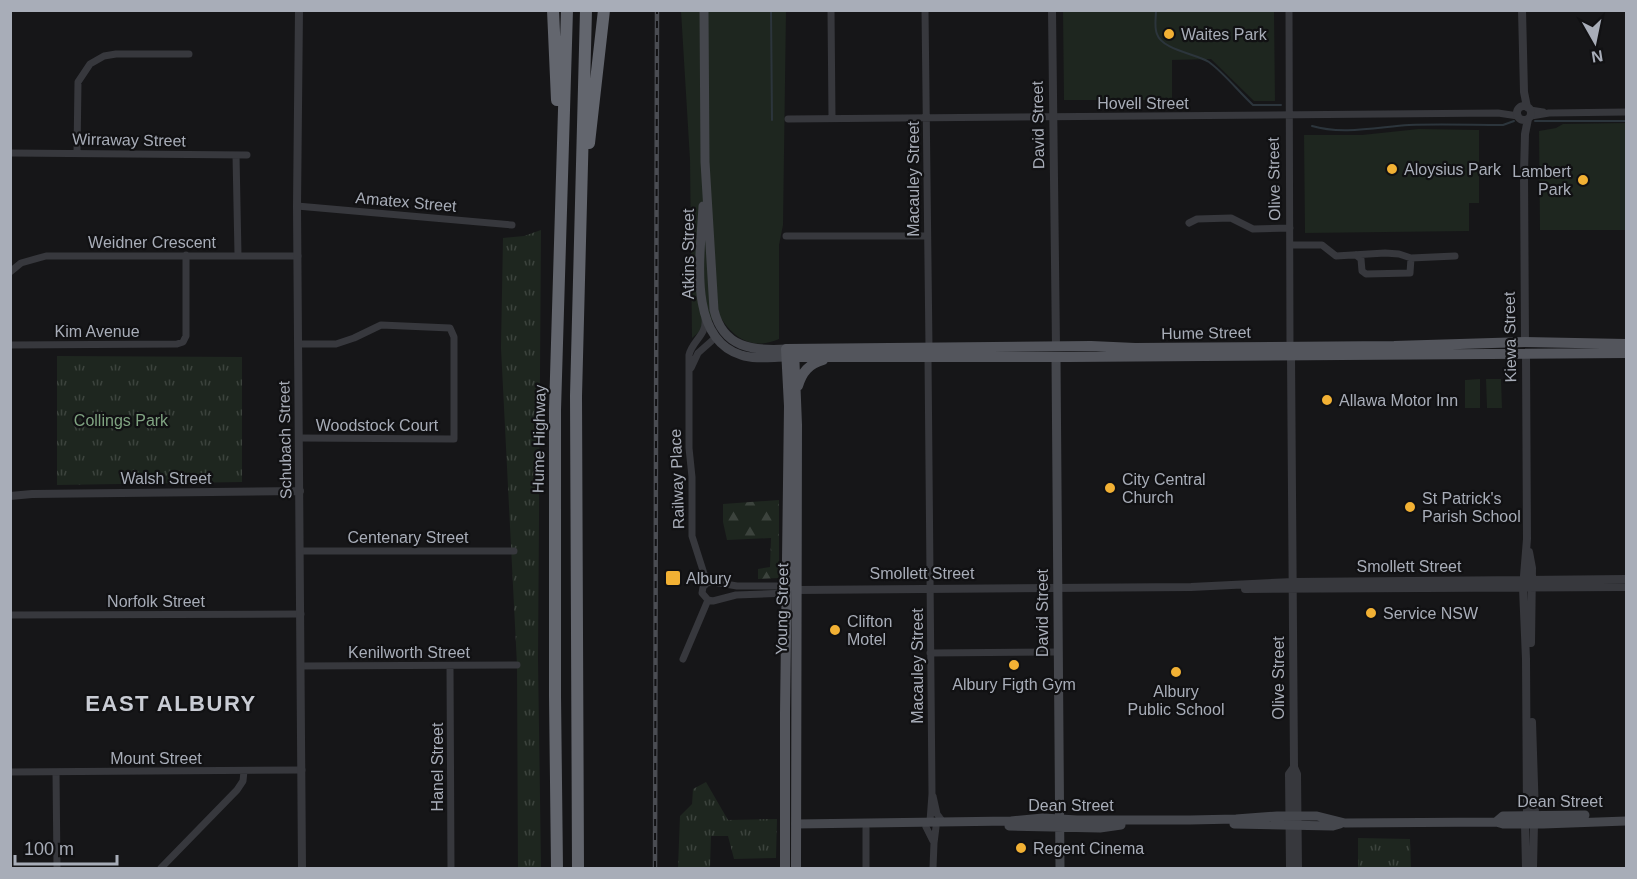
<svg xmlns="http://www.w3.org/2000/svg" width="1637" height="879" viewBox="0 0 1637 879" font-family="Arial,sans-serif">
<defs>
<pattern id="forest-firs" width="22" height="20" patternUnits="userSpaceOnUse" patternTransform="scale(1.5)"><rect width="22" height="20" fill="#1e261f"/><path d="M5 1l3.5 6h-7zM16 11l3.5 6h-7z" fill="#3c433d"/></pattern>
<pattern id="park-tufts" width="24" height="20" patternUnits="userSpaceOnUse" patternTransform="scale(1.5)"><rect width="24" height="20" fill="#1e261f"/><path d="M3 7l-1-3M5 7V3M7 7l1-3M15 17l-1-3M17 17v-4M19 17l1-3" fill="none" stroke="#3c433d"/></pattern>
</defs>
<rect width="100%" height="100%" fill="#161618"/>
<path fill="#1e261f" d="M681,11H786L783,225L779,245V339C752,351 733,338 719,315L692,338L690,160Z
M1063,11H1274L1275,101H1254L1211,59L1172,60V100H1064Z
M1626,123V230H1540L1539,131L1556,128L1563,124Z
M1419,129L1479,130V203H1469V231L1305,233L1304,135H1362Z
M1480,379V408H1465V380Z
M1486,379H1501L1502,408H1487Z"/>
<path fill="url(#forest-firs)" d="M779,500V578L758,579V569L770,567L771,538L727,540L723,522V504Z"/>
<path fill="url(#park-tufts)" d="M1315,175L1320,177V194L1315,197C1309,192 1310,180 1315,175Z
M541,230L538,660L541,868H518L517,665L501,348L503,238L524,236Z
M57,356L242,357V482L57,485Z
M706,782L728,820L777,819L776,858L734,859L728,836H711L710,868H678L680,816L692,804L693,789Z
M1358,838L1410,839L1411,868H1358Z"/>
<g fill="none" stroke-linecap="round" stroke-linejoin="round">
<path stroke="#2c353c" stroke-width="2" d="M771,10L772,120
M1156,10C1156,18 1154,27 1157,34C1162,50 1197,54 1209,62C1224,73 1239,92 1253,105H1281
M1535,121H1626
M1312,126C1342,135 1378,127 1409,125C1440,124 1472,125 1503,125L1514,121"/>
<path stroke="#37383d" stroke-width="7" d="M831,10L832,118
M925,10L929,348
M1289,10L1290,347
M1530,110L1543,112
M1531,116L1549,113L1626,112
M788,119L1498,113L1518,116
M10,153L247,155
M77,153L78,82L90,64L104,56L116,54H189
M236,155L238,255
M297,206L512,225
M1189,223L1197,219L1231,218L1253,229L1290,228
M786,236H927
M1290,245H1322L1336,256L1385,253L1399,254L1411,258L1455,256
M1356,255L1361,259L1362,271L1366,274L1410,273L1411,258
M10,272L21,263L46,256H298
M705,319C707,335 692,341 689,355V448L692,477V536L707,583
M299,344H336L354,338L381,325L450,328L454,337V439L300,438
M10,345L177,344L183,342L186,336V255
M928,357L932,794L930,821
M691,368L698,353L715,338
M301,551H514
M707,583L713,582L737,586H787
M707,583L703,587L702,593L708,600
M708,600L713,601L736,595L787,593
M10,615L301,614
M930,653L1057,652
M683,659L708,600
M301,666L517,665
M450,666L451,868
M10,772L302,770
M56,772L57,868
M933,796L937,814L943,822
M926,827L933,841
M866,828V868
M161,868L237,790L243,781L244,771
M933,868L934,843L936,827"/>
<path stroke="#37383d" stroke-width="8" d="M299,10L297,206L302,868
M1052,10L1056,347
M1522,10L1524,92L1527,107
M1517 113a7 7 0 1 1 14 0a7 7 0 1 1-14 0Z
M1525,342L1524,173L1525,134L1528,119
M1526,354L1527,539L1523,588L1526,659L1527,815
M1291,355L1294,767L1297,774L1298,868
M10,496L32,494L300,491
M1529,552L1532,568L1531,643
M1245,589L1626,587
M797,590L1191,587L1293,582L1626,579
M1532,722L1535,815
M1525,824L1526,868
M1290,868L1289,774L1294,767
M1533,868L1534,824"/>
<path stroke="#45474d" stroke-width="9" d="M704,10L705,162L714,310C723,348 753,351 786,349
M703,206C701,251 686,338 741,355C755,360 772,357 787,357
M1056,357L1060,868
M1496,822L1503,816L1585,815
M796,824L1011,821L1043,818L1077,820H1190L1236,819L1277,816H1317L1345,823L1496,822L1503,824H1543L1626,821
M1234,824L1333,826L1340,824
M1009,826L1100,828L1121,825"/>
<path stroke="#53555c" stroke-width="10" d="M794,350L797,425L796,868
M787,357H1070L1626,353
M798,386C802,372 809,364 823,360
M785,868V713L789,406L786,349L1091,346L1135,348L1394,346L1525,342L1626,344"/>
<path stroke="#63666e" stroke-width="12" d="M553,10L557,100
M589,143L604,10
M557,868L555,696V410L567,10
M578,868L576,396L586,10"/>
<defs>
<path id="rail" d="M655,868L657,10"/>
</defs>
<use href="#rail" stroke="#4a4c52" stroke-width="4.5"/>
<use href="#rail" stroke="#111113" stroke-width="2" stroke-dasharray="7" stroke-linecap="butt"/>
</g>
<g fill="#f2b134" stroke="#111113" stroke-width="2">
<circle cx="1169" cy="34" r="6"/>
<circle cx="1392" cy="169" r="6"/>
<circle cx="1583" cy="180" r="6"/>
<circle cx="1327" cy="400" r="6"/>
<circle cx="1110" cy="488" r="6"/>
<circle cx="1410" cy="507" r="6"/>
<rect x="665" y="570" width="16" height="16" rx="3"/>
<circle cx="1371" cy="613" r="6"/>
<circle cx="835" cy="630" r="6"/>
<circle cx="1014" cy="665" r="6"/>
<circle cx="1176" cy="672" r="6"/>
<circle cx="1021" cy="848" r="6"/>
</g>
<g text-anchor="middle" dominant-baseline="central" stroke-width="4.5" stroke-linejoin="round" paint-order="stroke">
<g font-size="16" fill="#a8adb8" stroke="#111113" text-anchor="start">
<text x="1181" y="34">Waites Park</text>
<text x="1404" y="169">Aloysius Park</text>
<text x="1571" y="171" text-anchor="end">Lambert<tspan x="1571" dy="18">Park</tspan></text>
<text x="1339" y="400">Allawa Motor Inn</text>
<text x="1122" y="479">City Central<tspan x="1122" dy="18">Church</tspan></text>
<text x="1422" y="498">St Patrick's<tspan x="1422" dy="18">Parish School</tspan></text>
<text x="686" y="578">Albury</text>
<text x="1383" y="613">Service NSW</text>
<text x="847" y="621">Clifton<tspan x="847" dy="18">Motel</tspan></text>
<text x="1014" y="684" text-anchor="middle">Albury Figth Gym</text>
<text x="1176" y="691" text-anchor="middle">Albury<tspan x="1176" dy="18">Public School</tspan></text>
<text x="1033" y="848">Regent Cinema</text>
</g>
<g font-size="16" fill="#a8adb8" stroke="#111113">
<text x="1143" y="103">Hovell Street</text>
<text transform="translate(1038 125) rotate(-91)">David Street</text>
<text transform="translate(129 140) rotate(1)">Wirraway Street</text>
<text transform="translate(913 179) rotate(-90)">Macauley Street</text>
<text transform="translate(1274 179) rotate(-91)">Olive Street</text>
<text transform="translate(406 202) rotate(5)">Amatex Street</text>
<text x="152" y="242">Weidner Crescent</text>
<text transform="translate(688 254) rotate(-90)">Atkins Street</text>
<text x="97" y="331">Kim Avenue</text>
<text transform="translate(1206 333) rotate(-1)">Hume Street</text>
<text transform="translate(1510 337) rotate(-91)">Kiewa Street</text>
<text x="377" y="425">Woodstock Court</text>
<text transform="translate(539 439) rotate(-89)">Hume Highway</text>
<text transform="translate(285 440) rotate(-91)">Schubach Street</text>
<text x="166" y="478">Walsh Street</text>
<text transform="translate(677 479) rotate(-92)">Railway Place</text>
<text x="408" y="537">Centenary Street</text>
<text x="1409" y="566">Smollett Street</text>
<text x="922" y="573">Smollett Street</text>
<text x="156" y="601">Norfolk Street</text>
<text transform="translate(782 609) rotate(-89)">Young Street</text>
<text transform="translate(1042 613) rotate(-90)">David Street</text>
<text x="409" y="652">Kenilworth Street</text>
<text transform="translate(917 666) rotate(-90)">Macauley Street</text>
<text transform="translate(1278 678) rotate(-90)">Olive Street</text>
<text x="156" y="758">Mount Street</text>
<text transform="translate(437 767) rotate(-90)">Hanel Street</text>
<text x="1560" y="801">Dean Street</text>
<text x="1071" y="805">Dean Street</text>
</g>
<g font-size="16" fill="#7fa381" stroke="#111113">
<text x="121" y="420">Collings Park</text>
</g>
<g font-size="22" font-weight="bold" letter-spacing="1.5" fill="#c9ccd4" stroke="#111113">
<text x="171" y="703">EAST ALBURY</text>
</g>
</g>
<rect width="1637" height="879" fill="none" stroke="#a8adb8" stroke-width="24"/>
<g transform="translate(1595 42) rotate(171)" stroke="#111113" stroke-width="4.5" paint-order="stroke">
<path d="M0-4.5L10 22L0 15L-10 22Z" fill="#a8adb8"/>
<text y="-9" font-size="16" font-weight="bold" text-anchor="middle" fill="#a8adb8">N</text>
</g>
<path d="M15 855v9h102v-9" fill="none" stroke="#a8adb8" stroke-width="3"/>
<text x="24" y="855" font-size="18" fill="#a8adb8" stroke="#111113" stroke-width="4.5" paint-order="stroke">100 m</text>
</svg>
